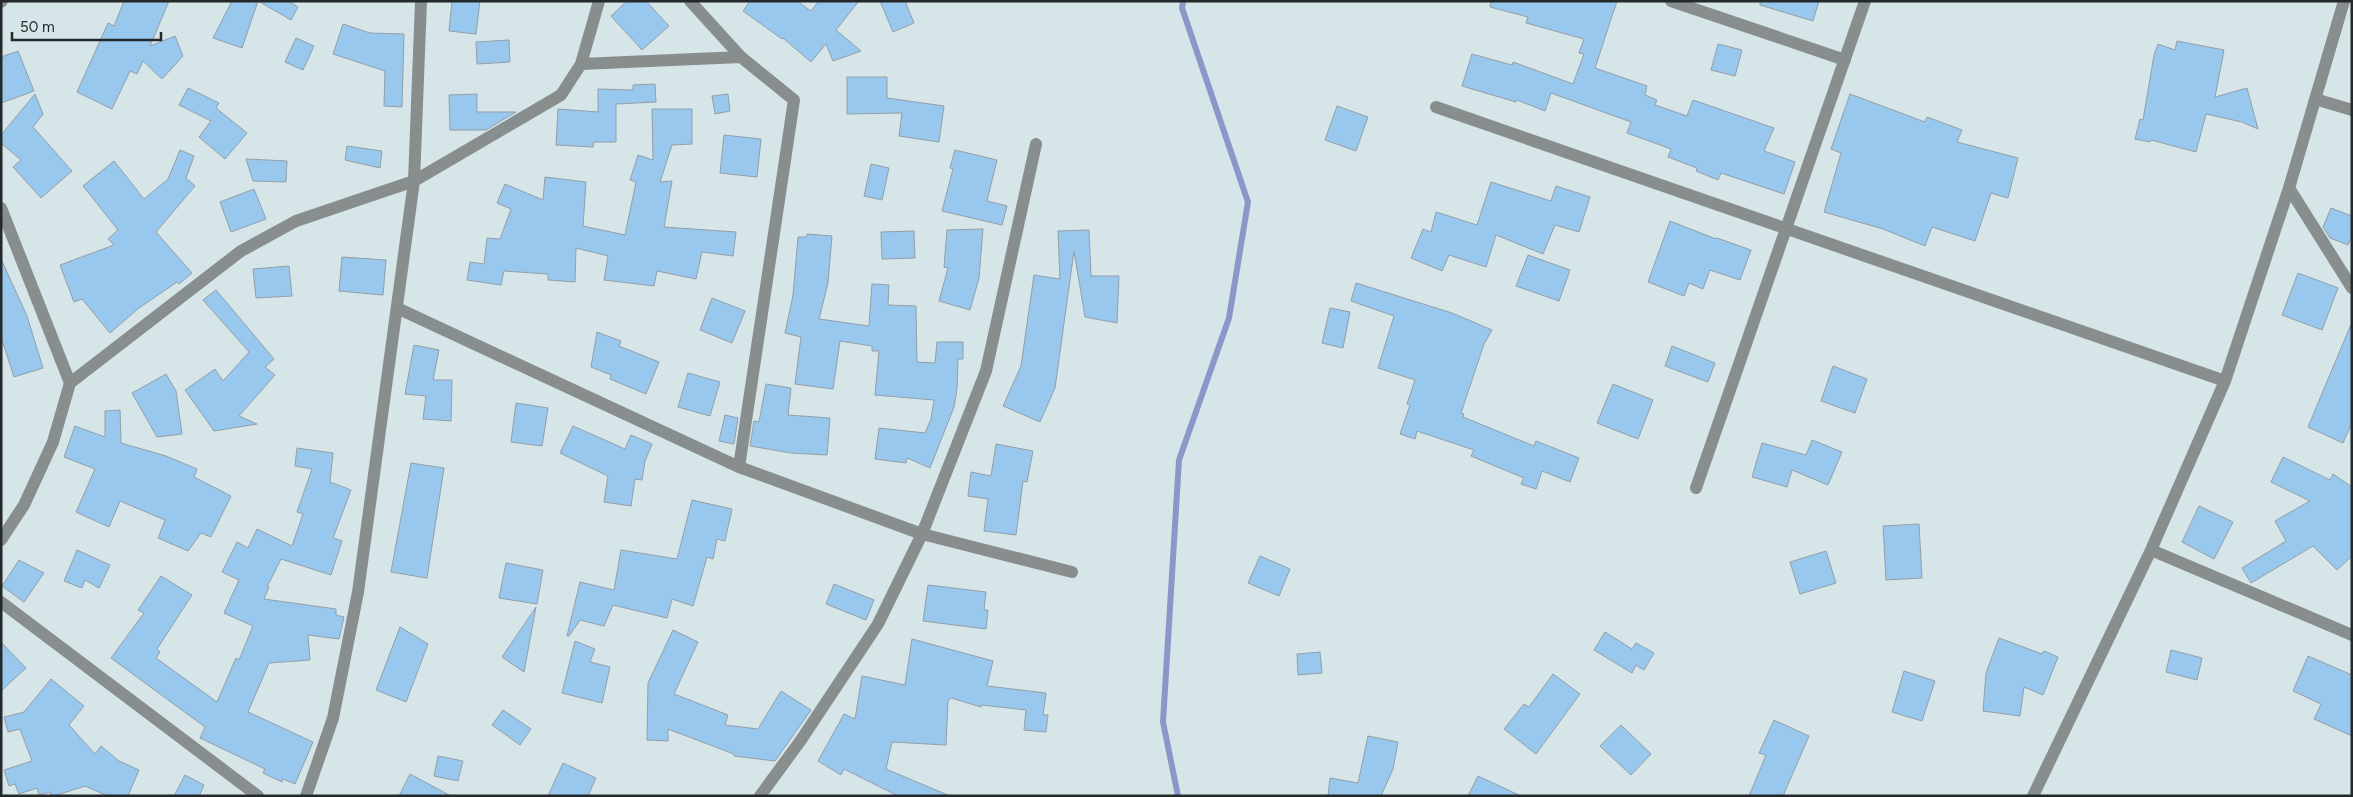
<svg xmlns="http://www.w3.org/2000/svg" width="2353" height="797" viewBox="0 0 2353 797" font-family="Figtree,sans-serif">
<rect width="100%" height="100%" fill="#d5e5e8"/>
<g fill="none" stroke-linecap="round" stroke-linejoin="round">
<path stroke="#8b97c8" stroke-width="6" d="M1178,796L1163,722L1179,460L1229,318L1248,202L1182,8L1183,1"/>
</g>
<path fill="#99c8ee" stroke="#949ea7" d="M124,1H169L150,46L175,36L183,56L162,79L143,61L137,74L130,71L112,109L77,92L108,23L114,26Z
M232,1H258L242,48L213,38Z
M258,1H288L298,7L291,20Z
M452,1H480L476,34L449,31Z
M627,1H646L669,26L642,50L611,16Z
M750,1H797L811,11L819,1H859L836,30L861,51L833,61L826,44L811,62L783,38L782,39L743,11Z
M880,1H905L914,23L893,32Z
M1491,1H1617L1595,68L1647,86L1645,95L1657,100L1655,105L1687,116L1693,100L1774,128L1764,151L1795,162L1784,194L1721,173L1718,180L1696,171L1697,168L1668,157L1671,149L1627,133L1631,122L1551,93L1545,111L1517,100L1516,102L1462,86L1472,54L1512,65L1513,62L1573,84L1584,54L1579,53L1584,39L1526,23L1528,17L1490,7Z
M1760,1H1819L1813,21L1760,5Z
M343,24L370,33L404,34L402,107L384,106L385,71L333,54Z
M296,38L314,46L303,70L285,62Z
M509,40L510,62L477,64L476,42Z
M2177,41L2224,50L2215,97L2247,88L2258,129L2242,122L2206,114L2196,152L2151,140L2150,142L2135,139L2140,119L2143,120L2154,55L2158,44L2175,50Z
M1718,44L1742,50L1735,76L1711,70Z
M18,51L34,91L1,103V57Z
M847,77H887V98L944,106L939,142L899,136L902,113L847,114Z
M655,84L656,102L616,104V142H594L593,147L556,145L558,109L598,112V89L633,90V85Z
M188,88L219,103L216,108L247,133L225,159L199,137L211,121L179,105Z
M35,94L43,114L33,127L72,171L41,198L13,167L21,160L1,143V135Z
M477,94V112H516L486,130H450L449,95Z
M728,94L730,111L715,114L712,96Z
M1850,94L1925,122L1927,117L1962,130L1957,142L2018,158L2008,198L1991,193L1975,241L1932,227L1925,246L1883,229L1824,212L1841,153L1831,149Z
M1337,106L1368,117L1356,151L1325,140Z
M652,109H692V144L672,145L660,182L672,181L664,227L736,232L733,256L702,252L696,279L657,271L654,286L604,280L608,256L576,248L575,282L548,280V274L504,271L501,285L467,280L470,262L484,264L487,238L500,239L511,209L497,203L505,184L543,200L545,177L586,182L583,226L625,235L636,182L630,180L638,155L653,160Z
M724,135L761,139L757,177L720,173Z
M347,146L382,151L380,168L345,160Z
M180,150L194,156L186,178L195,186L156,232L192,273L179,284L177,282L139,308L110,333L82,299L74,302L60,265L114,245L108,239L118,230L83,186L114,161L144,199L168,179Z
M955,150L997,160L987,201L1007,206L1002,225L942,211L953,169L950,168Z
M246,159L287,161L286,182L253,181Z
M871,164L889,168L882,200L864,196Z
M1491,182L1551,201L1556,186L1590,197L1579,232L1555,225L1543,254L1496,235L1486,267L1449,255L1442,271L1411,258L1423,229L1431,232L1436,212L1477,225Z
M254,189L266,219L231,232L220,202Z
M2331,208L2352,216V235L2348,245L2330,238L2323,227Z
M1670,221L1716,239L1717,238L1751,250L1740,280L1710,270L1703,289L1689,283L1684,296L1648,282Z
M983,229L979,278L970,310L939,301L948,268L944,267L947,230Z
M1089,230L1091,276H1119L1117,323L1085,317L1074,251L1055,388L1040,422L1003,406L1021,366L1034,275L1060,279L1058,231Z
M914,231L915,258L882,259L881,232Z
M807,234L832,236L828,283L819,319L869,326L872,284L889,285L888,305L916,306L917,362L935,363L937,342H963V359H958L957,389L954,407L930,468L907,458L906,463L875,459L879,428L925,433L931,419L934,400L875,395L879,351H872V346L840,341L833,389L795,384L801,337L785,333L793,295L798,237H806Z
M1528,255L1570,270L1559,301L1516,286Z
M342,257L386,260L383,295L339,291Z
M1,259L27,316L43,368L14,377L1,337Z
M289,266L292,296L256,298L253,269Z
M2298,273L2338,288L2322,330L2282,315Z
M1356,283L1452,313L1492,330L1484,344L1461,413L1464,414L1463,417L1534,446L1536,441L1579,458L1570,482L1542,471L1536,489L1521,484L1524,478L1471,456L1474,450L1417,431L1415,439L1400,434L1410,405L1407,404L1415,380L1378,368L1394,316L1351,301Z
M216,290L274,359L265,367L275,375L239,416L257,424L214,431L185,390L215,369L223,381L249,352L203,300Z
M712,298L745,311L732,343L700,330Z
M1330,308L1350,312L1343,348L1322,343Z
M2352,322V423L2343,443L2308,427Z
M597,332L621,341L619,346L659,362L646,394L610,379L611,375L591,367Z
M414,345L439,350L433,380H452L451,421L423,419L426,396L405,394Z
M1672,346L1715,363L1708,382L1665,366Z
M1833,366L1867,379L1855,413L1821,401Z
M688,373L720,382L710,416L678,407Z
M166,374L176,391L182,434L157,437L132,393Z
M766,384L791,388L788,415L830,418L827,455L791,453L750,446L754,421L759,422Z
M1613,384L1653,400L1638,439L1597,423Z
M516,403L548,408L542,446L511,442Z
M120,410L121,443L166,456L197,469L194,477L231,496L211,537L201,533L188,551L158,538L165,520L120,501L109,527L76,512L95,469L64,457L75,426L105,437V411Z
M725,415L738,418L734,444L719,441Z
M573,426L625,449L631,435L652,444L645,461L642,480L635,479L631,506L604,502L608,476L560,453Z
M1812,440L1842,452L1828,485L1792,470L1787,487L1752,477L1762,443L1806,455Z
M996,444L1033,451L1027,482L1023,481L1016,535L984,531L988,499L968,496L971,472L991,476Z
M297,448L333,453L330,482L351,490L333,538L342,541L331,575L281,559L267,587H269L264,599L336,609V615L344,617L339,639L308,635L310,660L269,663L248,712L313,742L295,784L283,779L282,782L263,773L265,769L200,738L205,727L111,658L144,613L138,610L161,576L192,595L157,649L160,652L156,658L217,702L236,658L239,660L253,626L224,613L239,580L222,572L237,542L248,548L257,529L292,546L303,514L297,512L312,469L295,466Z
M2283,457L2330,480L2333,474L2352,487V556L2337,570L2313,546L2251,583L2242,568L2286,541L2275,521L2310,501L2271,482Z
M411,463L444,468L427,578L391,572Z
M692,500L732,509L725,541L717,539L713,559L707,557L693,606L672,599L667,618L613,605L604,626L580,620L569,636H567L580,582L614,590L621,550L677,559Z
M2199,506L2233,522L2214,559L2182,542Z
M1919,524L1922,578L1886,580L1883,526Z
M77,550L110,565L99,588L85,580L82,588L64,581Z
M1826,551L1836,583L1800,594L1790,562Z
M1260,556L1290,569L1279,596L1248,583Z
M19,560L44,573L24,602L2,586Z
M506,563L543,570L537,604L499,598Z
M834,584L874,600L866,620L826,604Z
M928,585L986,592L984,610H988L986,629L923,621Z
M536,607L524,672L502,657Z
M400,627L428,644L406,702L376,690Z
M673,630L698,642L674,694L728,715L725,725L758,729L781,691L811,710L775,761L734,756V754L668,729V741L647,740L648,683Z
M1605,632L1632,649L1636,643L1654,653L1644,670L1636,665L1632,673L1594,650Z
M1999,638L2042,654L2044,651L2058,657L2043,695L2024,687L2020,716L1983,711L1986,673Z
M912,639L993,661L987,686L1046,693L1043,715H1048L1046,732L1024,730L1026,710L982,705L981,707L951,698L948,701L946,745L892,742L886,769L950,796H898L844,769L841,775L818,761L844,714L855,719L862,676L905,685Z
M575,641L595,649L590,662L610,667L602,703L562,693Z
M1,642L26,668L1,691Z
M2171,650L2202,658L2197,680L2166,672Z
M1320,652L1322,673L1298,675L1297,654Z
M2308,656L2352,675V736L2314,719L2321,704L2293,691Z
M1904,671L1935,681L1922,721L1892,712Z
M1553,674L1580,694L1536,754L1504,729L1524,704L1529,707Z
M51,679L84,706L69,725L95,754L101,746L119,761L139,770L128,796H108L85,786L54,796H51L50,792L39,795L37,788L19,794L15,784L9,786L4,770L32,761L20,729L8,732L4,717L24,712Z
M503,710L531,729L520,745L492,725Z
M1774,720L1809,736L1783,796H1749L1766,755L1759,753Z
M1621,725L1651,754L1631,775L1600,746Z
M1368,736L1398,742L1393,769L1381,796H1328L1330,778L1358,783Z
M438,756L463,761L458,781L434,776Z
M563,763L596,778L588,796H548Z
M410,774L451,796H399Z
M185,775L204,785L199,796H174Z
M1478,776L1521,796H1468Z"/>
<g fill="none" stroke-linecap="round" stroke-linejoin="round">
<path stroke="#888e8d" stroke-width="12" d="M690,1L741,57L794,100L739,467
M1671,1L1845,60
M1,2L2,1
M581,64L741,57
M2315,99L2352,110
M1436,107L2225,381
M2289,188L2352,288
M1,208L70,383L53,442L24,505L1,540
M397,308L739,467L922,534L1072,572
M70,383L241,251L296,221L414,181L561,95L581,64L599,1
M1696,488L1865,1
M2151,550L2352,635
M1,602L258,796
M306,796L333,718L358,592L414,181L421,1
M760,796L801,740L878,624L922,534L986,371L1036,144
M2033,796L2151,550L2225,381L2289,188L2344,1"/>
</g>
<rect width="2353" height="797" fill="none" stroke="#24292b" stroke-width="5"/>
<path d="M12 32v8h149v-8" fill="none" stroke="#24292b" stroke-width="2.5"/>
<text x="20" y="32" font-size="15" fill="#24292b" stroke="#d5e5e8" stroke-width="4" paint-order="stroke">50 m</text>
</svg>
